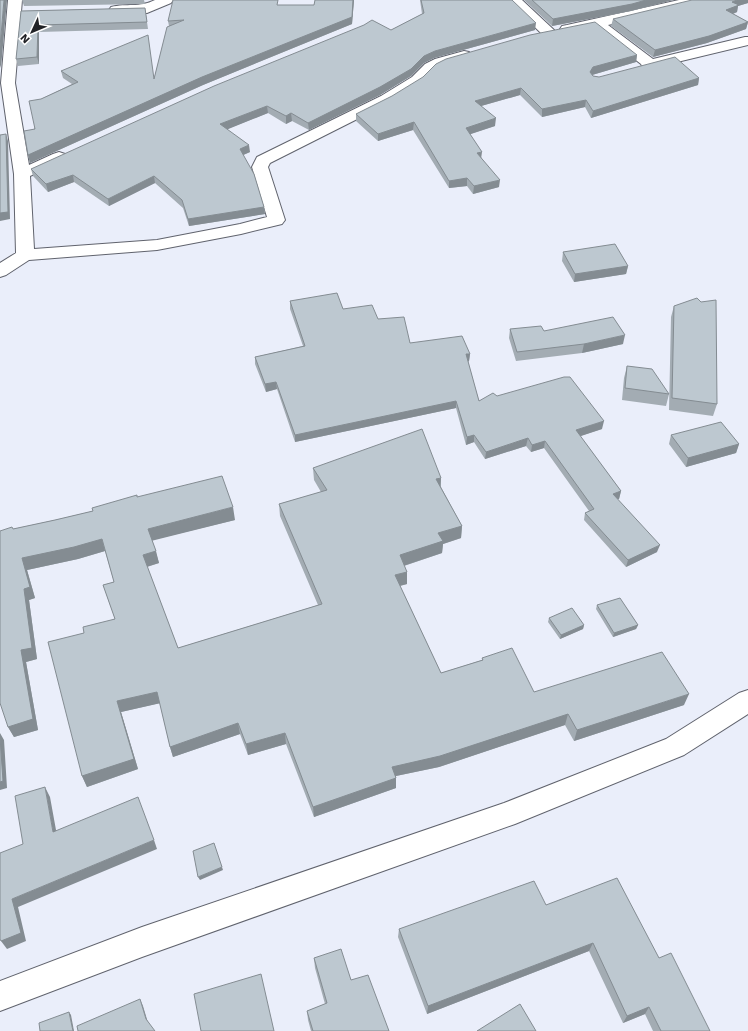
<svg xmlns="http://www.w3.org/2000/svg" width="748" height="1031" viewBox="0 0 748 1031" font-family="'Work Sans',sans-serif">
<rect width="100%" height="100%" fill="#eaeefa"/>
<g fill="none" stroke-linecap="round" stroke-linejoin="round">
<defs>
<path id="minor" d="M8,0H22L15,83L29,165L53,154L59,152L65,154L67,157L65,160L30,176L34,249L157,240L240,224L267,217L252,167L257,157L381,96L412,77L425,64L435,59L464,51L469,52L471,55L469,58L445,65L435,70L422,83L391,102L270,163L268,167L285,220L282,224L241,234L157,250L29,260L6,275L0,277V263L16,253L14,174L1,83Z
M155,0H173L171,3L147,13L116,14L111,13L109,10L111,7C127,3 139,8 155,0Z
M507,0H522L554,30L556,33L554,36L549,37L544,36Z
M679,0H703L701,3L608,25L653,59L745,37H748V45L648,69L643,68L641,64L594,28L567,33L562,32L560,29L562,26L567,25Z
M748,690V714L684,755L515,824L142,957L0,1011V981L142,927L504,803L666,739L739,693Z"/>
</defs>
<use href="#minor" stroke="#60636d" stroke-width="2"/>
<use href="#minor" fill="#fff" fill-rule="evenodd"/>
</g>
<path fill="#a3acb3" d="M22,0H144L145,4L24,6Z
M315,0H354L352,24L203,85L30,163L28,155L41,99L72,84L63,78L61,71L154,78L169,26L168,21L278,5H314Z
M420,0H512L535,30L434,58L424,63L411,76L380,95L309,130L292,121L286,124L268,113L227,129L250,152L243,155L264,207L265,214L189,226L183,208L155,183L109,206L74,182L48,192L33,176L31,169L391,30L422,14Z
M524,0H673L631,11L552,26Z
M748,0V3L738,6L737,12L733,14L748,22L746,29L707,43L653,57L611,26L613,19Z
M145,8L148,29L39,32V64L18,66L16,59L21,11Z
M637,55L636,62L592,75L593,76L599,77L699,78L698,85L591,118L585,107L542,117L520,95L481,106L495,126L470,134L481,157L499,187L473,194L467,186L449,188L413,130L378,141L356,121V114Z
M563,252L628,266L626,274L574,282L562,261Z
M290,301L343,309L378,319L410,343L470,354L469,361L468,362L479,401L497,396L602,429L580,436L621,491L619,499H617L657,552L626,567L584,520L585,513L589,511L544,448L531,452L526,446L485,459L474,442L466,445L456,408L295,442L277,389L266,392L255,364V357L303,346L290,309Z
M674,306L717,404L713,416L669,410L671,317Z
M510,329L544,331L623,344L582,353L516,361L509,338Z
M627,366L669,394L666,406L622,400L624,378Z
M671,435L739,444L736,453L686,467L669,444Z
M313,468L441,478V487L462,526L461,538L443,544L442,553L404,566L407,572V584L400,586L441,673L482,660V658L534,692L684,705L574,741L565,725L439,767L396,776V788L314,817L286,744L248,755L240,734L173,757L170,747L160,703L121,712L138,769L87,787L82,776L84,633L115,619L103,585L114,582L105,551L78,559L27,570L35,598L29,600L37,659L26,662L38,730L14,737L8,727L13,529L55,520L93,511L137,497L235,520L152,540L159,563L147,567L178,648L318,605L280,516L279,504L321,492L314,480Z
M597,605L638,625L636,629L613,637L596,609Z
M549,618L584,625L583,629L560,639L548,622Z
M546,905L659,958L710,1031H653L645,1014L623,1023L589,951L427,1014L398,937L399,929Z
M314,958L351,980L389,1031H311L308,1020L307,1011L325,1004L315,968Z"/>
<path fill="#848c92" d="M4,0H7L1,68L0,65V47Z
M353,0H354L352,24L203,85L30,163L28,155Z
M646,0H673L631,11L552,26L553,19Z
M737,0H748V3L738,6L737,12L725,17L726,10L732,2Z
M748,22L746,29L707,43L653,57L655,50Z
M536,23L535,30L434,58L424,63L411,76L380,95L309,130L308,123L424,56L435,51Z
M38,25L39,32V64L37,57Z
M637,55L636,62L592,75L590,72L593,67Z
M699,78L698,85L591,118L593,111Z
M521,88L520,95L474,108L475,101Z
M586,100L585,107L542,117V109Z
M267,106L268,113L221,132L220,124Z
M291,113L292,121L286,124V116Z
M496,118L495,126L465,136L466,128Z
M414,122L413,130L378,141V134Z
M6,134L8,141L10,219L0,221V213Z
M249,145L250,152L241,156L240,149Z
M482,152L481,159L477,153Z
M73,175L74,182L48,192L46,184Z
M154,176L155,183L109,206L108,199Z
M467,178V186L449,188V181Z
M500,180L499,187L473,194L474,186Z
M264,207L265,214L189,226L188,219Z
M628,266L626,274L574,282L575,274Z
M625,335L623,344L582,353L584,344Z
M466,354H470L469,361L466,362Z
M276,382L277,389L266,392L265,384Z
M456,401V408L295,442V435Z
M604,421L602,429L575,438L576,430Z
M474,435V442L466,445L467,437Z
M528,438L526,446L485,459L486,452Z
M545,441L544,448L531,452L532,445Z
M739,444L736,453L686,467L688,458Z
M441,478L440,490L436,479Z
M621,491L619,499L611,501L613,494Z
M233,507L235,520L151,541L148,529Z
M462,526L461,538L443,544L442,553L400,567V555L438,533Z
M102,539L105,551L78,559L27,570L35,598L29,600L37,659L26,662L38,730L14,737L8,727L21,650L24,589L22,558Z
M660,545L657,552L626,567L628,560Z
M156,551L159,563L146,567L143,555Z
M407,572V584L395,587V575Z
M584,625L583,629L560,639L561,635Z
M638,625L636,629L613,637L614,633Z
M157,692L161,703L121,712L138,769L87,787L82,776L117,701Z
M689,694L684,705L574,741L577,730Z
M568,714L565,725L439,767L391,777L392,767Z
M238,723L240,734L173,757L170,747Z
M0,733L4,740L7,788L0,790Z
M285,733L286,744L248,755L246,744Z
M396,778V788L314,817L313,807Z
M45,787L50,797L58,841L53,832Z
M154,840L157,849L18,907L26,941L7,949L1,941L12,899Z
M222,867L223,870L200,880L198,877Z
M593,943L589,951L427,1014L428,1006Z
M140,999L143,1006L149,1026L146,1019Z
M649,1007L645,1014L623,1023L627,1016Z
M69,1012L71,1015L74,1031H73Z"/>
<path fill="#bdc8d0" stroke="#848c92" d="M0,0H4L0,47Z
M173,0H278L277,5H314L315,0H353L352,17L202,77L28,155L24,131L35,129L29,101L41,99L78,82L61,71L148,35L154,79L167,27L184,20L168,21Z
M421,0H512L536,23L435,51L424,56L411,69L380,87L308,123L291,113L286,116L267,106L220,124L249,145L240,149L254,174L264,207L188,219L182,200L154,176L108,199L73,175L46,184L31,169L214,86L364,25L372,20L391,30L424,13Z
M532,0H646L632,4L553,19Z
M692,0H737L732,2L739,5L726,10L748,22L709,36L655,50L613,19Z
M145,8L147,22L38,25L37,57L16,59L21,11Z
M595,22L637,55L593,67L590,72L593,76L599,77L675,57L699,78L593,111L586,100L542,109L521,88L475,101L496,118L466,128L482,152L477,153L500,180L474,186L467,178L449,181L414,122L378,134L356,114L392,96L423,77L436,64L446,59L530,35Z
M6,134L8,212L0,213V135Z
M615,244L628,266L575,274L563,252Z
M337,293L343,309L372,305L378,319L404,317L410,343L462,336L470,354H466L479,401L493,393L497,396L564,377H570L604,421L576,430L621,491L613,494L660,545L628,560L585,513L594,509L545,441L532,445L528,438L486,452L474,435L467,437L456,401L295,435L276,382L265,384L255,357L305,346L290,301Z
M697,298L701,302L716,300L717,404L672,398L674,306Z
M613,317L625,335L584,344L517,352L510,329L541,326L544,331Z
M627,366L652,369L669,394L625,388Z
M721,422L739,444L688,458L671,435Z
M422,429L441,478L436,479L462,526L438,533L443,541L400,555L407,572L395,575L441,673L483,660L482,658L512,648L534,692L662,652L689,694L577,730L568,714L440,756L392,767L396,778L313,807L285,733L246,744L238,723L170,747L157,692L117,701L134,759L82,776L48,642L84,633L83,627L115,619L103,585L114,582L102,539L74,547L22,558L30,587L24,589L32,648L21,650L33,719L8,727L0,703V531L12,527L13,529L55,520L93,511L92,508L137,495V497L222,476L233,507L148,529L156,551L143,555L178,648L322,604L279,504L327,490L313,468Z
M620,598L638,625L614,633L597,605Z
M572,608L584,625L561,635L549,618Z
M0,737L3,781L0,782Z
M45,787L53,832L138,797L154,840L12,899L21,933L1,941L0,939V853L23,844L15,796Z
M214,843L222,867L198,877L193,851Z
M617,878L659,958L671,953L710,1031H661L649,1007L627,1016L593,943L428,1006L399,929L534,881L546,905Z
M341,949L351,980L368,975L389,1031H313L307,1011L327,1003L314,958Z
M261,974L274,1031H201L194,994Z
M140,999L146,1019L155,1031H78L77,1026Z
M520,1004L536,1031H477Z
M69,1012L73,1031H40L39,1023Z"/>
<g transform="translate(32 32) rotate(226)" stroke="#ffffff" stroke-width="3" paint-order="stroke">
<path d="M0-3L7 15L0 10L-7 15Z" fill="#212226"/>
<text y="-6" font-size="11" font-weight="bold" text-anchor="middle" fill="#212226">N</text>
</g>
</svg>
